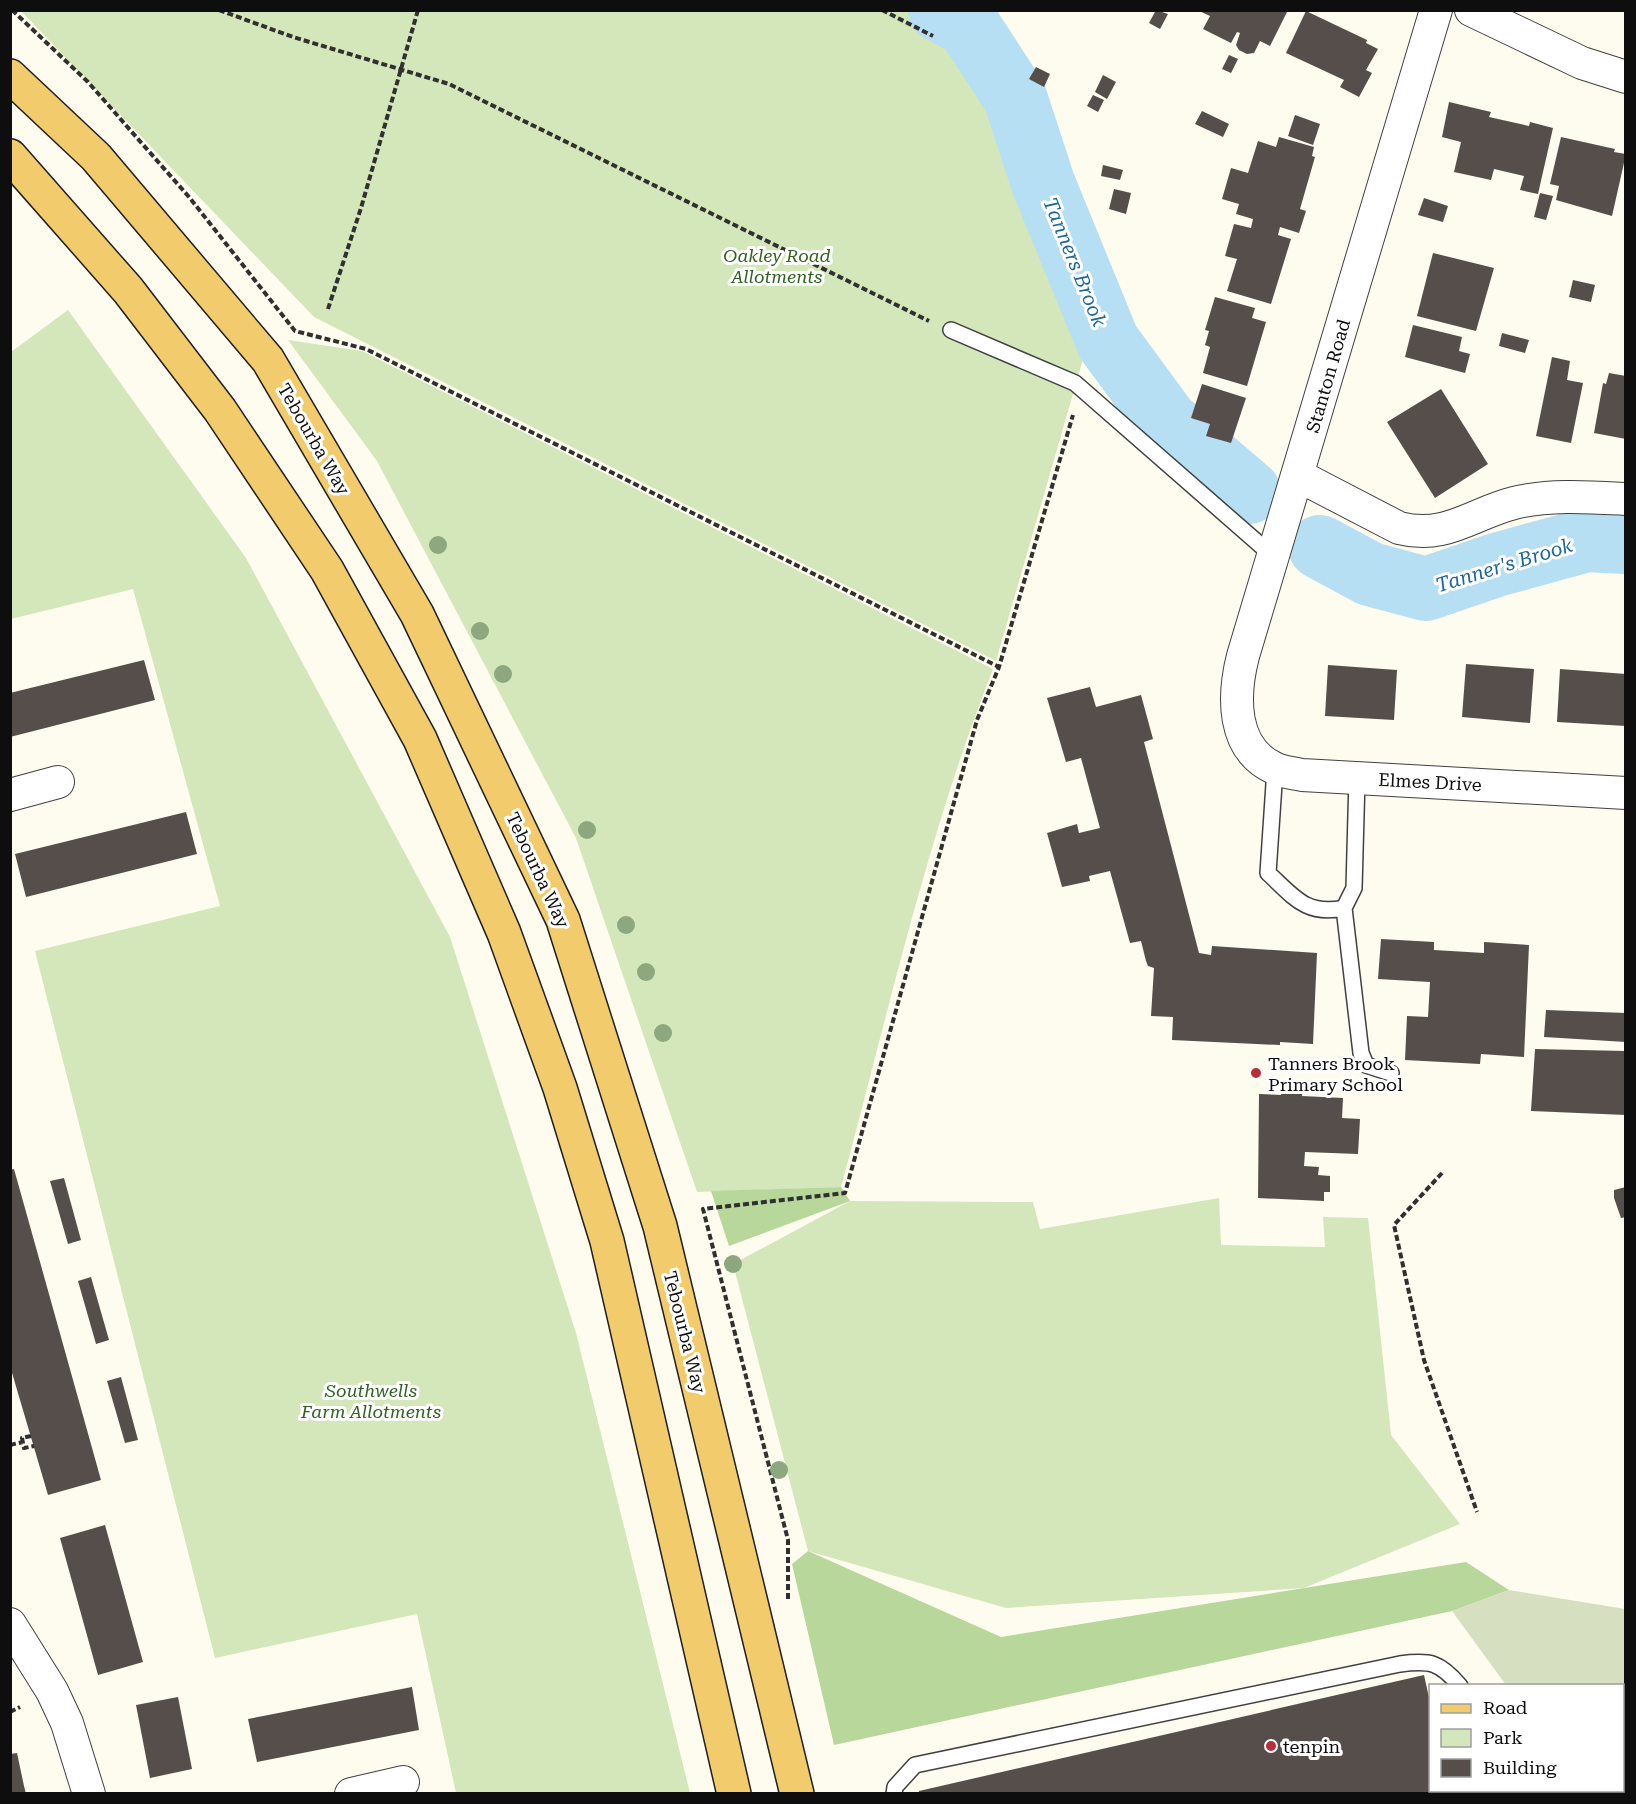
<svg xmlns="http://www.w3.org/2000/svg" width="1636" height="1804" viewBox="0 0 1636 1804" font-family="'Roboto Serif',serif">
<rect width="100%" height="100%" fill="#fefbef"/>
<path fill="#d3e7ba" d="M910,10L948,30L987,107L1019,186L1090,335L996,661L314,317L21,11Z
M68,310L246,558L450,937L576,1333L690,1793H456L417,1614L215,1658L35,951L220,906L133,589L11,619V352Z
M288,340L362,351L993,669C927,836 888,1014 841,1187L697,1192L576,838L377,461Z
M1219,1198L1221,1245L1325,1247L1323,1217L1368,1218L1391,1435L1460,1524L1304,1588L1006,1608L808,1551L733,1264L850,1201L1033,1202L1040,1229Z"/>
<path fill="#b8d79a" d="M841,1187L850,1201L729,1246L711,1191Z
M808,1551L1001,1637L1466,1562L1509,1590L1452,1611L834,1745L792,1564Z"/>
<path fill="#d7dfc1" d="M1509,1590L1625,1609V1793H1584L1581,1791L1622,1790V1686L1506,1685L1452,1611Z"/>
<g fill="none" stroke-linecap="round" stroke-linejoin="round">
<path stroke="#b6dff3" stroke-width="64" d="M940,10L968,25L1015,97L1043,183L1108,342L1166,421L1249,492
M1320,547L1370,574L1426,589L1496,565L1587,540L1626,542"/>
</g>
<path fill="#564e4a" d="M1156,10L1168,14L1160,29L1149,23Z
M1197,10H1288L1270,46L1260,41L1254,53L1247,54L1239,50L1236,45L1240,33L1237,32L1231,43L1203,29L1210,16Z
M1306,11L1367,40L1366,43L1378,49L1366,70L1372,73L1359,97L1340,87L1344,80L1286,53Z
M1229,55L1238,59L1231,73L1222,69Z
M1036,67L1050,74L1044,87L1029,79Z
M1103,75L1116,82L1107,99L1095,92Z
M1093,95L1104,100L1098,112L1087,106Z
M1449,102L1491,112L1489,117L1529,126L1530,122L1553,128L1538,194L1520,190L1524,176L1494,169L1491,180L1454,172L1461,142L1442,137Z
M1202,111L1229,124L1223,137L1195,124Z
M1295,115L1320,124L1313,145L1288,136Z
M1279,137L1314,147L1312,156L1315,157L1300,209L1306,211L1299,233L1280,227L1278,235L1291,239L1271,304L1227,291L1237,259L1225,256L1234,224L1251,228L1253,219L1236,214L1239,204L1222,199L1231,168L1248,173L1258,141L1276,147Z
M1561,137L1615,149L1614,152L1626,154L1612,216L1556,200L1559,186L1550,184Z
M1103,165L1123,170L1120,180L1101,176Z
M1114,189L1131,193L1126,214L1109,209Z
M1540,193L1553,196L1546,220L1534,217Z
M1424,198L1448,206L1443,222L1418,215Z
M1433,253L1494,268L1476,331L1417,316Z
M1573,280L1595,285L1591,302L1569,297Z
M1215,297L1255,308L1252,318L1266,322L1247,386L1203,373L1210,347L1205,345L1209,331L1205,330Z
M1413,325L1462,337L1459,351L1470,354L1465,373L1405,357Z
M1502,333L1529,340L1525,353L1499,346Z
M1552,357L1570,361L1567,380L1583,383L1571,443L1536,436Z
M1609,373L1626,376V439L1594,433L1603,383L1606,384Z
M1202,384L1246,398L1231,443L1206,436L1210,424L1191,418Z
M1441,389L1488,464L1435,498L1387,422Z
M144,660L155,700L10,737V693Z
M1466,664L1534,669L1530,723L1462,717Z
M1328,665L1397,670L1394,720L1325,716Z
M1560,669L1626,674V726L1557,722Z
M1090,687L1096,707L1141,695L1153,739L1144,742L1199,953L1211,955L1212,946L1317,953L1313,1044L1280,1042V1045L1172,1040L1173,1017L1151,1016L1154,968L1148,966L1146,961L1141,941L1130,943L1110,871L1089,876L1090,881L1062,887L1047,833L1077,824L1079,833L1100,828L1081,758L1066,762L1047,698Z
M186,812L197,854L26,897L15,854Z
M1381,939L1434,942V950L1484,953V942L1529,945L1524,1057L1481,1054L1480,1064L1405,1060L1407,1016L1428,1017L1430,982L1378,979Z
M1546,1010L1626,1013V1042L1544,1037Z
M1535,1049L1626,1051V1115L1531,1111Z
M1281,1084H1303L1302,1096L1343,1098L1342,1118L1360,1119L1358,1154L1305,1152L1304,1166L1319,1167L1318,1175L1330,1176V1192H1324V1201L1258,1198L1259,1094L1281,1095Z
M14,1169L101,1480L48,1495L10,1366V1170Z
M64,1178L81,1240L68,1244L50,1181Z
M1626,1187V1217L1621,1218L1614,1198V1190Z
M91,1277L109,1340L96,1344L78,1281Z
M121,1377L138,1440L125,1443L107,1381Z
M105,1525L143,1662L98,1675L60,1538Z
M1424,1675L1430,1702V1790L1484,1791V1794H919V1791Z
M412,1687L419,1730L257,1762L248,1719Z
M178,1697L192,1769L150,1778L136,1705Z
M17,1753L24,1786L26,1794H10V1754Z"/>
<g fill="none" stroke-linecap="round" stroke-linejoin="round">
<defs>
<path id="service" d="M951,330L1075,383L1274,557
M1275,769L1268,873C1294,897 1306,916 1344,908L1354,888L1357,778
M1344,908L1361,1053L1366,1065L1391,1073
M1498,1790L1499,1794
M894,1794L895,1787L915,1765L1400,1664C1430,1660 1440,1662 1460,1686"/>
<path id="minor" d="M1436,10L1243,656C1233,695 1231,748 1274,768C1282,772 1293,773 1302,775L1626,793
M1471,10L1582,63L1626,77
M1299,476L1399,528C1446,540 1471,514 1514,503C1549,494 1590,497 1626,499
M10,795L58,782
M10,1624L52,1691L67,1723L89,1794
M351,1794L403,1782"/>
<path id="primary" d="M10,76L96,157L268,360L417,614L563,920L660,1226L797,1794
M10,156L128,290L220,410L327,570L420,739L504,933L560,1088L607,1241L734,1794"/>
</defs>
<use href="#service" stroke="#414141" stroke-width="18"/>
<use href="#minor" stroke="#414141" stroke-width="34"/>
<use href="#primary" stroke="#1f1f1f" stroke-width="36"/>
<path stroke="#303030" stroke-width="4" stroke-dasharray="6 3" stroke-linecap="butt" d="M12,10L88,82L189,197L295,331L366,349L999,667
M219,10L293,37L449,84L929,321
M882,10L933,36
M328,309L361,208L418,10
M1442,1173L1394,1225L1424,1360L1477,1512
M31,1436L22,1438L24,1448L34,1446
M10,1445L23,1442
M788,1599V1540L703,1209L845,1193L977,720L999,667L1073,415
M10,1712L20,1707"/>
<use href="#service" stroke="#fff" stroke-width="15"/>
<use href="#minor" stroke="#fff" stroke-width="32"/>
<use href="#primary" stroke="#f1cb6c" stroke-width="33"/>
</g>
<g fill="#8da77e">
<circle cx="438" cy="545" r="9"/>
<circle cx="480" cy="631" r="9"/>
<circle cx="503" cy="674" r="9"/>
<circle cx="587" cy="830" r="9"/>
<circle cx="626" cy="925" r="9"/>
<circle cx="646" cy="972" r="9"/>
<circle cx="663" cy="1033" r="9"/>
<circle cx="733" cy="1264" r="9"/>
<circle cx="779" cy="1470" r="9"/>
</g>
<g fill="#b72d39" stroke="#fff" stroke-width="2">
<circle cx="1256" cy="1073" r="6"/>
<circle cx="1271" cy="1746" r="6"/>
</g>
<g text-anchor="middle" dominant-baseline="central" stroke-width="6" stroke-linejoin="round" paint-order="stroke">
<g font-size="18" font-style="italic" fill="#316221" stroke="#fff">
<text x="777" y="255">Oakley Road<tspan x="777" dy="21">Allotments</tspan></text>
<text x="371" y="1390">Southwells<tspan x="371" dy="21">Farm Allotments</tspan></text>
</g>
<g font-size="18" fill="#0e0e0e" stroke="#fff">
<text transform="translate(1328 376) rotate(-74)">Stanton Road</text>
<text transform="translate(314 439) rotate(60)">Tebourba Way</text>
<text transform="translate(1430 782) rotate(3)">Elmes Drive</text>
<text transform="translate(538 870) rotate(65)">Tebourba Way</text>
<text transform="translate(685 1332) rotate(76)">Tebourba Way</text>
</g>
<g font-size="18" fill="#0e0e0e" stroke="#fff" text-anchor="start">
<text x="1268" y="1063">Tanners Brook<tspan x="1268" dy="21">Primary School</tspan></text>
<text x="1283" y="1746">tenpin</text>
</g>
<g font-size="20" font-style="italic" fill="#1d6899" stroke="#fff">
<text transform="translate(1075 262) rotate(68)">Tanners Brook</text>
<text transform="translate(1504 565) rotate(-17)">Tanner's Brook</text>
</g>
</g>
<rect width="1636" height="1804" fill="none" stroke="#0e0e0e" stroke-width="24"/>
<rect x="1429" y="1684" width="195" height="108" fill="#ffffff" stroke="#9f9f9f" stroke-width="1.5"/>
<rect x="1441" y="1704" width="30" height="9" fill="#f1cb6c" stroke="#9f9f9f" stroke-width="1.5"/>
<text x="1483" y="1714" font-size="18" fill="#0e0e0e">Road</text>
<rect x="1441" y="1729" width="30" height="18" fill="#d3e7ba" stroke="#9f9f9f" stroke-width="1.5"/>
<text x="1483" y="1744" font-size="18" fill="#0e0e0e">Park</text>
<rect x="1441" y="1759" width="30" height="18" fill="#564e4a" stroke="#9f9f9f" stroke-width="1.5"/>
<text x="1483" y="1774" font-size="18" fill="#0e0e0e">Building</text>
</svg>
